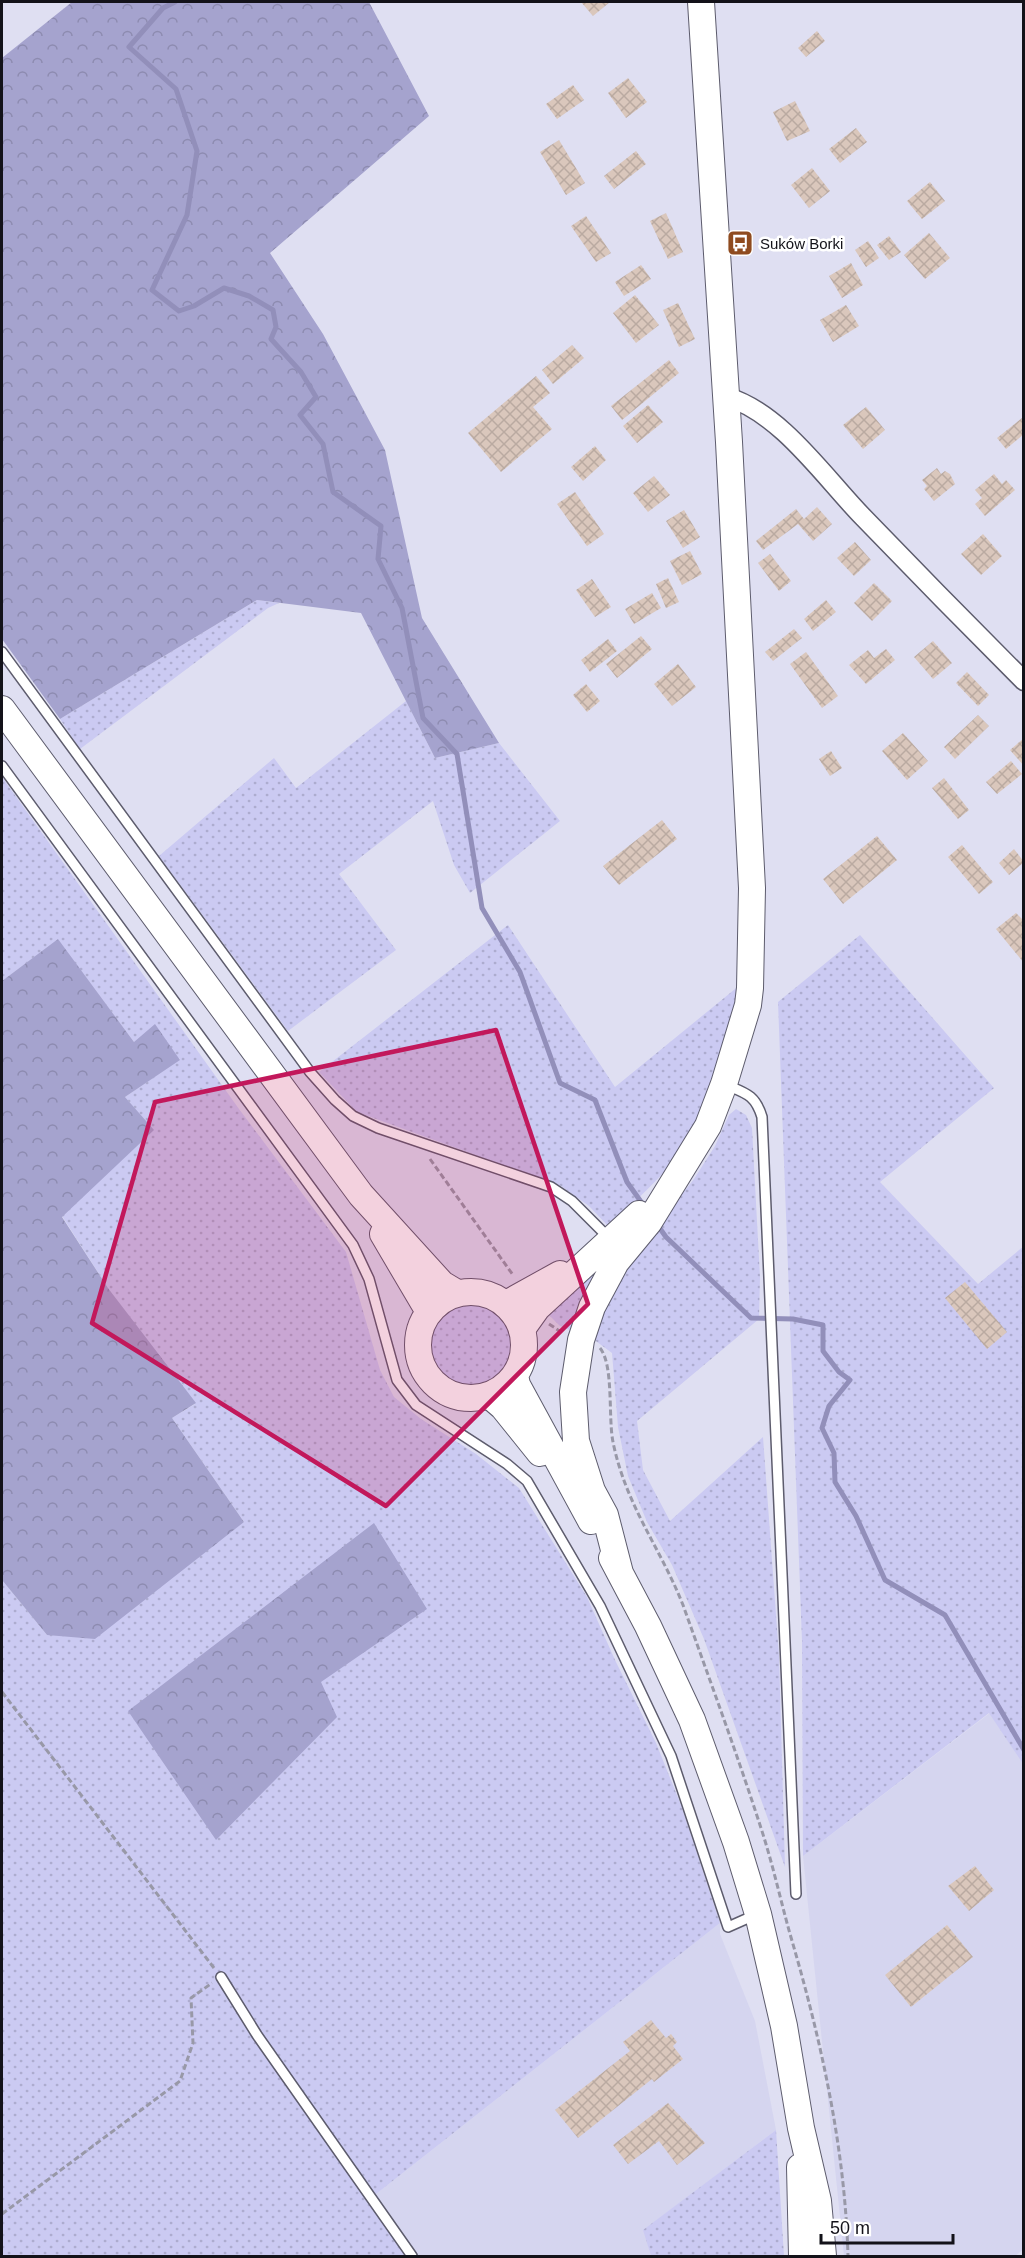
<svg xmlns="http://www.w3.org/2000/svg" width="1025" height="2258" viewBox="0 0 1025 2258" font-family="Helvetica,sans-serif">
<defs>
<pattern id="grass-dots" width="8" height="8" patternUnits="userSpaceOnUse" patternTransform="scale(1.5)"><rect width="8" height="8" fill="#cbcaf2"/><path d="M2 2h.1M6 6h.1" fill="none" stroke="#adaccf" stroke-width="1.8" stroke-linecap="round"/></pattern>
<pattern id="forest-crowns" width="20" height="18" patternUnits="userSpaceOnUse" patternTransform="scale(1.5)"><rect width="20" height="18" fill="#a5a3ce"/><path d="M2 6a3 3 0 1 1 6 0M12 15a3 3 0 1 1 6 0" fill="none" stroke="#8d8bb0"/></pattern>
<pattern id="building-cross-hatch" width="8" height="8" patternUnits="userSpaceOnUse" patternTransform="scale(1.5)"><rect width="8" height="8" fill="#dac7bc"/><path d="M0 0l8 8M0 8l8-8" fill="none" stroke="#baaaa1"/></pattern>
</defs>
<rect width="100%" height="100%" fill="#dfdff2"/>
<path fill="#d5d5ef" d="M990,1713L1023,1764L1024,2249L1015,2256H844L803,1856Z
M720,1923V1934L755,2021L776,2130L644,2230L651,2256H412L371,2198Z"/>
<path fill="url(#grass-dots)" d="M257,600L279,603L268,608L80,749L60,719Z
M406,701L435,758L499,743L560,821L470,893L454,865L433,801L339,874L396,950L288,1031L159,856L274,758L296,788Z
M2,777L239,1109L346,1252L380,1370L394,1397L421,1419L476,1454L519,1488L587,1597L615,1660L656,1743L681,1805L720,1923L371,2198L412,2256H2V1580L47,1635L244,1522L172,1418L195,1404L108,1288L62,1216L153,1130L125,1097L180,1059L134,1042L58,940L2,981Z
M508,925L615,1087L740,985C732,1030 721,1076 702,1118C684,1158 640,1197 608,1226L589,1206L561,1186L357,1112L319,1072Z
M860,935L994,1088L880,1182L978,1284L1024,1246L1023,1764L989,1713L803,1856L802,1641L778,1002Z
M736,1109L746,1115L752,1128L760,1277L759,1319L637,1421L643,1470L670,1521L763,1437L779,1656L785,1867L704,1639L672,1565L647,1522L628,1476L618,1427L612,1353L589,1336L617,1276L694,1179L715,1146L729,1115Z
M608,1258L575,1332L560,1326L547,1313Z
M428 1345a42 42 0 1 1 84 0a42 42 0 1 1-84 0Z
M776,2130L784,2256H651L643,2230Z"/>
<path fill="url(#forest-crowns)" d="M72,2H369L429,116L270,253L323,334L385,450L422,618L499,743L435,758L361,613L257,600L60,719L2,639V58Z
M58,939L134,1042L155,1024L180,1060L125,1097L154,1130L62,1217L108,1288L196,1403L172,1418L244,1522L95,1639L47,1635L2,1580V981Z
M374,1523L427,1609L321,1682L337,1717L216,1840L128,1711Z"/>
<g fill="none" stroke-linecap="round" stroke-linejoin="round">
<path stroke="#928fba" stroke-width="5" d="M175,2L163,8L129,47L176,89L197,151L187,215L152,290L179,311L194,306L224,288L249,296L273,310L276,327L271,339L301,372L316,397L300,415L323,444L333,492L381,526L378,559L402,608L423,718L457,754L482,908L520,972L560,1083L595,1100L627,1182L644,1206
M656,1223L666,1237L751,1318L793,1319L823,1325V1351L839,1372L850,1380L829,1406L822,1428L834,1453L835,1482L856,1516L885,1580L945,1615L1024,1750"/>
</g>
<path fill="url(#building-cross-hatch)" d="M581,2H610L593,16Z
M817,31L825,41L806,57L798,48Z
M628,78L647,102L626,118L608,93Z
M573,85L584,100L557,119L546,104Z
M795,101L810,131L787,141L773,112Z
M856,128L867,142L840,163L829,149Z
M559,140L585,183L566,195L540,152Z
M636,151L646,164L614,189L604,176Z
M812,168L830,191L809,208L791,185Z
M930,182L945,201L922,219L907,201Z
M666,213L683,252L668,259L650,221Z
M586,216L611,253L596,262L571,226Z
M929,233L950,258L925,279L904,255Z
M889,236L901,252L889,260L877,245Z
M868,241L879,258L866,267L855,250Z
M851,263L863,285L842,298L829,276Z
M641,265L651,279L624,296L615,282Z
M635,295L659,325L636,343L613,313Z
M678,303L695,339L679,347L663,310Z
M846,305L859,326L833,342L820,320Z
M572,345L584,358L553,384L542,370Z
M669,360L679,373L622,420L611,406Z
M536,376L550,393L533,407L552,429L501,472L468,433Z
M648,405L663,422L637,443L623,426Z
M866,407L885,430L863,449L843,425Z
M1022,418L1024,434L1006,449L997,438Z
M595,446L606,460L583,481L571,467Z
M937,468L941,474L945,471L950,474L955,484L934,501L924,489L927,486L922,480Z
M994,474L1002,484L1006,480L1015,490L985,516L975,504L982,498L975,490Z
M654,476L670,495L648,512L633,493Z
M575,492L604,534L587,546L557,504Z
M817,507L832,524L813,541L798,524L763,550L756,541L796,509L804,519Z
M684,510L700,537L683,548L666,521Z
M983,534L1002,556L981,575L961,554Z
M855,542L871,560L854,576L837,558Z
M690,551L702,574L682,585L670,561Z
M770,554L791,581L779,591L758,563Z
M668,578L679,602L666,608L656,584Z
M592,579L611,607L595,617L576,590Z
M874,583L892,601L872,621L854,603Z
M652,593L661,608L634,624L625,609Z
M826,600L836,612L813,631L804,619Z
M794,629L802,638L773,661L765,652Z
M641,636L652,649L617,678L606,664Z
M608,639L617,651L590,672L581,660Z
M933,641L952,663L933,679L914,657Z
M886,649L895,660L866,684L849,665L868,650L874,658Z
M806,652L838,696L822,708L790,664Z
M678,664L696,687L672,706L654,684Z
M967,672L989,695L978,706L956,683Z
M586,684L600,701L587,712L573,695Z
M978,715L989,726L955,759L944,747Z
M903,733L928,761L907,780L882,751Z
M1024,738V766L1010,750Z
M831,751L842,768L830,776L819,759Z
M1011,761L1022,774L997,794L986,782Z
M944,778L969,810L958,819L932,788Z
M662,820L677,839L619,885L603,866Z
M877,836L897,860L843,904L823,879Z
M962,845L993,882L979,894L948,857Z
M1014,849L1024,862L1009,875L999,863Z
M1016,913L1024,921V963L996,929Z
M965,1282L1007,1332L987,1349L945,1298Z
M975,1866L994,1890L969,1911L948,1886Z
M947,1925L973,1957L911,2007L885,1975Z
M651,2020L666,2038L671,2034L677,2042L673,2046L683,2059L654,2082L652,2079L578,2138L555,2110L630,2051L623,2042Z
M668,2103L705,2143L677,2165L659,2141L628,2164L613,2145Z"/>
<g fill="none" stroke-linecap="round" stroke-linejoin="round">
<defs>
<path id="lane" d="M2,652L310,1072L335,1100L353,1116L378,1128L551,1187L572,1201L609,1238
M2,766L353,1245L369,1279L397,1380L416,1405L507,1464L527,1481L600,1606L671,1756L728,1927L755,1915
M724,1084C745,1093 755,1094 762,1117L796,1894
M221,1977L257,2035L412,2256"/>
<path id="street" d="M727,397C780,412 825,478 863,517C916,572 970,627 1024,681"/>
<path id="secondary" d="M2,709L361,1195L442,1284L457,1293
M383,1234L429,1312
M418 1345a53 53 0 1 1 106 0a53 53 0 1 1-106 0Z
M506,1304L560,1274
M522,1329L537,1308L639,1214
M515,1375L517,1385L591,1521
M489,1395L503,1407L540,1453
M612,1558L648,1626L692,1720L736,1842L758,1914L784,2026L801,2128L818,2201L823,2256
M620,1573L605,1515L592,1491L576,1441L573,1392L581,1340L592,1307L616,1262L649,1222L708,1126L724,1084L748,1005L750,988L752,888L729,442L701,2
M800,2167L802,2256"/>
</defs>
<use href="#lane" stroke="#5d5c6d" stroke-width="12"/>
<use href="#street" stroke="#5d5c6d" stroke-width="21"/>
<use href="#secondary" stroke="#5d5c6d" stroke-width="28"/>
<path stroke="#9898a7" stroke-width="3" stroke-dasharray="6 3" stroke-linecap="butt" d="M430,1159L513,1275
M549,1324L561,1332
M600,1348C614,1365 608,1418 613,1442C626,1506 660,1547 683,1605C709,1678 736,1751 760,1825C772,1861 780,1898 790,1934C821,2039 845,2148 848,2256
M2,1692L214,1968
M2,2214L180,2081L193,2043L191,1998L212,1983"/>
<use href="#lane" stroke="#fff" stroke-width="9"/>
<use href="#street" stroke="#fff" stroke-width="18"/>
<use href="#secondary" stroke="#fff" stroke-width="26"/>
</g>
<path fill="#c2185b" fill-opacity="0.2" stroke="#c2185b" stroke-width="4.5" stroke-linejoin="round" d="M496,1030L588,1304L386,1506L92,1323L155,1102Z"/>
<defs>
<symbol id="bus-square" viewBox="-11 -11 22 22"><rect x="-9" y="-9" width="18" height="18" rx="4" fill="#8f4b1f" stroke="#fff"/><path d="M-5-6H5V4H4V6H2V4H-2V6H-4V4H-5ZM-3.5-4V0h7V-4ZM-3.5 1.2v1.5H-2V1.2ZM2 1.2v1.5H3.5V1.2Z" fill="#fff"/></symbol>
</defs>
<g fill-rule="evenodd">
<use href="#bus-square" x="725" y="228" width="30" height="30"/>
</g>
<g text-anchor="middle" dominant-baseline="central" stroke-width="5" stroke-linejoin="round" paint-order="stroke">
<g font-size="15" fill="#131219" stroke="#fff" text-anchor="start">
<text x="760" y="243">Suków Borki</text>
</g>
</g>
<rect width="1025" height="2258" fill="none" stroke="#131219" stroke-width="6"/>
<path d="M821 2234v9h132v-9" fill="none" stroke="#131219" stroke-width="3"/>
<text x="830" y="2234" font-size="18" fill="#131219" stroke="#ffffff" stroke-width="4.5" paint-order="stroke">50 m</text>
</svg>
